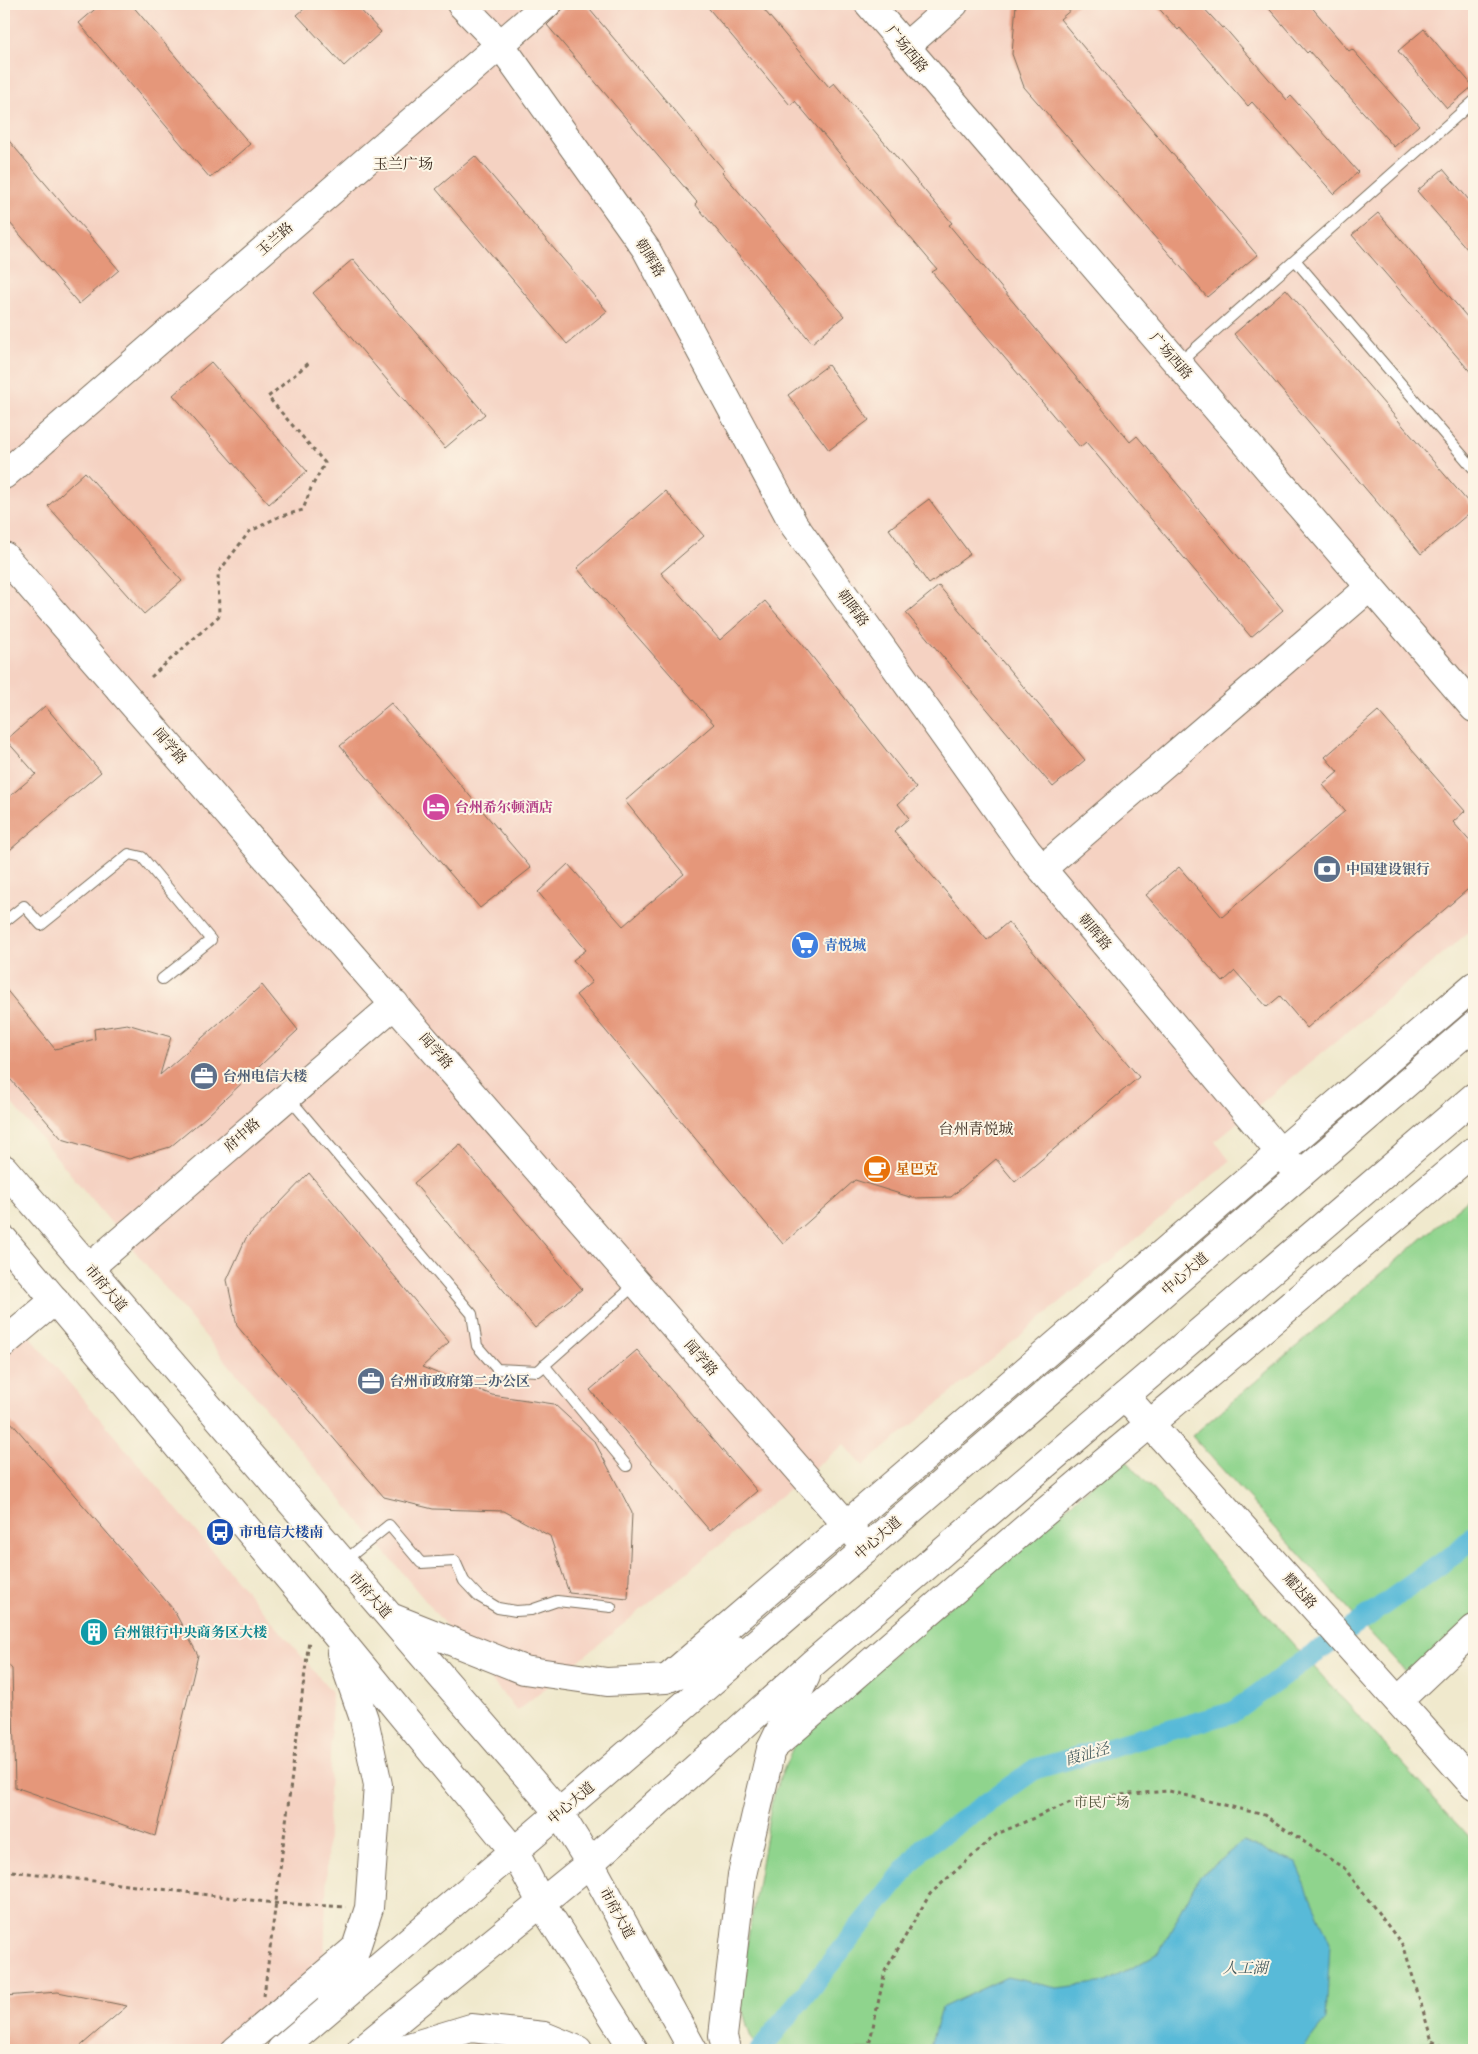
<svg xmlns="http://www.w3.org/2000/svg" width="1478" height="2054" viewBox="0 0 1478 2054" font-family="'IM FELL Great Primer','Noto Serif SC',serif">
<rect width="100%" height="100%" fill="#fcf5e5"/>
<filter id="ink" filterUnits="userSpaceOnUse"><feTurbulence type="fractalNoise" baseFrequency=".02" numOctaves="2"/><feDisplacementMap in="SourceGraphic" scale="10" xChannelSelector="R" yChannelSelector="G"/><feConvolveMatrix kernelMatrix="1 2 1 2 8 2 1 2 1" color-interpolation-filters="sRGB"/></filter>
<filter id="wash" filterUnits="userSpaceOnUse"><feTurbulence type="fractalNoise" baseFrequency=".0096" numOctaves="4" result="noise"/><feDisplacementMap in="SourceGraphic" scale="20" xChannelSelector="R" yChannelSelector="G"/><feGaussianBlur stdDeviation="1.12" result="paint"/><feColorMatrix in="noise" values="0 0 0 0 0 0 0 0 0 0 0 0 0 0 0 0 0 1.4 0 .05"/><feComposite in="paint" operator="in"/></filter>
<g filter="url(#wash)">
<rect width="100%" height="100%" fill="#f0e9cd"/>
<path fill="#f5d2c2" d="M4,4H1474V928L1215,1141L1230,1161L863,1466L844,1444L517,1711L4,1094Z
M4,1306L332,1692L324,1968L226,2050H4Z
M496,2024L527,2050H465Z"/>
<path fill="#8fd48d" stroke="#657f56" d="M1474,1194V1629L1417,1684L1192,1436Z
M1124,1458L1474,1843V2050H759L750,2035L738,1995L773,1795L798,1735Z"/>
<path fill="#59bad8" stroke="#4a727b" d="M1243,1841L1296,1863L1330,1943L1326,2020L1302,2050H929L941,2008L1007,1977L1057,1988L1106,1982L1159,1953L1199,1877Z"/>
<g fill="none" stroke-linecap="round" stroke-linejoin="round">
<path stroke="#59bad8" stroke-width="21" d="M760,2050L923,1848L1035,1769L1233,1712L1456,1553L1474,1536"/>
</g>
<g id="blocks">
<path fill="#e5977a" d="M101,4H131L250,144L210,178L79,23Z
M310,4H355L381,32L344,66L297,15Z
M568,4H585L724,170L722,172L844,316L812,343L695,204L697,202L547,25Z
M705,4H759L829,87L834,83L952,223L949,225L1130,442L1137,436L1283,610L1251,637L1086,442L1080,447L932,272L937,269L795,101L790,105Z
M1016,4H1078L1060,19L1257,255L1207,297L1024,87L1012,54Z
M1155,4H1200L1222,28L1224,27L1287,100L1291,96L1358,172L1334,194L1252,102L1248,106L1180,28L1178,30Z
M1265,4H1309L1349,51L1352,49L1419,125L1394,147L1309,51L1307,53Z
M1424,29L1473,86L1447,108L1398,51Z
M4,135L119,270L79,304L4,216Z
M475,156L607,311L567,344L436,189Z
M1443,169L1474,206V257L1417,191Z
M1378,213L1474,325V376L1352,235Z
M353,259L485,414L445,448L313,293Z
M1286,289L1474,509L1421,554L1234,334Z
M211,362L307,471L269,504L173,395Z
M828,365L869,420L829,450L788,395Z
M85,472L182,581L144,614L48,506Z
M665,491L704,536L661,573L720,640L765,601L803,645L916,788L898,804L909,818L894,831L987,940L1008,922L1139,1077L1015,1182L996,1159L951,1197L913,1198L855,1180L783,1244L576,995L592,982L573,960L586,950L538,892L568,864L623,926L684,874L625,801L714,724L577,568Z
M929,499L970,554L929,584L889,529Z
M939,586L1085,760L1053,787L906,613Z
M391,703L531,868L480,908L340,746Z
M45,706L101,772L4,855V801L36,774L6,740Z
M1378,711L1465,811L1453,822L1474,846V884L1307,1028L1280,996L1267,1007L1235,971L1223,982L1146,895L1179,867L1222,917L1345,811L1323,785L1338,772L1325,757Z
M262,985L298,1030L206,1117L170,1147L129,1159L62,1139L4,1072V987L55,1049L95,1039L94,1029L127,1024L171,1037L160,1075Z
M460,1144L582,1289L535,1328L414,1183Z
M309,1173L449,1342L422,1367L492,1395L554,1404L595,1442L632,1513L628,1599L569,1593L550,1536L504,1511L433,1509L384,1497L237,1326L227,1280L246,1238Z
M637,1350L757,1491L710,1531L590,1390Z
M4,1414L173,1609L198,1655L155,1836L15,1787L12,1669L4,1660Z
M58,1992L127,2006L76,2050H4V1996Z"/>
</g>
</g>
<g filter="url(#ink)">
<use href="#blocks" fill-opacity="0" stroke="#7a6d5b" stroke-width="1"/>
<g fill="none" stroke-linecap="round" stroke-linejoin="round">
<defs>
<path id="lane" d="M1295,260L1474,469
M1179,363L1474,101
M4,922L24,906L41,925L129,854L142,857L211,940L162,979
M289,1098L472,1314L477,1346L497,1369L538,1371L636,1284
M544,1365L627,1466
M343,1562L389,1525L421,1563L455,1561L464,1581L478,1596L498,1608L516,1611L531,1610L557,1601L611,1607"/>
<path id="secondary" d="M461,4L500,44L646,249L794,525L1027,851L1299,1175
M869,4L1474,708
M905,47L954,4
M4,475L547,4
M4,556L867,1548
M1042,869L1370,587
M89,1268L395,1004
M4,1343L55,1300
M1125,1396L1474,1786
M669,1677L1474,986
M1398,1701L1474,1629
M771,1749L1026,1528L1474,1151
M236,2050L356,1948"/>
<path id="primary" d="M4,1169L559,1813L590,1863L693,2050
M4,1240L313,1607L514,1851L542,1904L634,2050
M393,1618L524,1670L607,1682L666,1679L720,1658L735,1650
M332,1999L349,1969L369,1908L378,1785L364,1719L341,1653
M281,2050L559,1813L1474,1025
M361,2050L590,1863L812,1664L1474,1097
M399,2050L471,2028L544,2036L578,2050
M726,2050L723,2036L742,1875L771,1749L806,1676"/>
</defs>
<use href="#lane" stroke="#7a6d5b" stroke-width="12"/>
<use href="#secondary" stroke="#7a6d5b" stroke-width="30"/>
<use href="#primary" stroke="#7a6d5b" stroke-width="30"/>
<path stroke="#7a6d5b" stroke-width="3" stroke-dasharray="4 4" stroke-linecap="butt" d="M151,677L219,616L218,573L249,532L278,517L303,510L311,488L325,463L268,397L310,362
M4,1870L275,1903L346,1907
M264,1996L309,1640
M1432,2041L1450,2050
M868,2050L885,1971L930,1894L997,1834L1080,1798L1169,1791L1264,1815L1345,1869L1404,1947L1432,2041V2050"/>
<use href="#lane" stroke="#fff" stroke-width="10"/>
<use href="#secondary" stroke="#fff" stroke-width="28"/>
<use href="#primary" stroke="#fff" stroke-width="28"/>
</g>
</g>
<defs>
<symbol id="hotel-disc" viewBox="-11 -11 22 22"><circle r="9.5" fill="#d1479c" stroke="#fcf5e5"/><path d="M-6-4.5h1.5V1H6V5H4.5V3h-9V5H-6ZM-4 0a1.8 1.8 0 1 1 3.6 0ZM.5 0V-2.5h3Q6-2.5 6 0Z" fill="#fff"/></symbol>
<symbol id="bank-disc" viewBox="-11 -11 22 22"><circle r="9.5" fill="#5c6f8a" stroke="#fcf5e5"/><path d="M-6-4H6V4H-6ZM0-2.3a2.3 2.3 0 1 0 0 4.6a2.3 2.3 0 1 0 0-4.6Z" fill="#fff"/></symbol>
<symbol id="supermarket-disc" viewBox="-11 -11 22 22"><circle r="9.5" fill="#3f7fe0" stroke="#fcf5e5"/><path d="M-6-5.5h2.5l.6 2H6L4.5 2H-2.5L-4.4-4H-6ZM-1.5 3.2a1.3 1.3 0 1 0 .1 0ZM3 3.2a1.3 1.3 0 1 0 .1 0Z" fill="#fff"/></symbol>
<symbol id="office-disc" viewBox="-11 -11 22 22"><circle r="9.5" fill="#5c6f8a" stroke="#fcf5e5"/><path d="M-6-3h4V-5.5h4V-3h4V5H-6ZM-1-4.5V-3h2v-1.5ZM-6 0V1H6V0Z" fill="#fff"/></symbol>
<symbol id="cafe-disc" viewBox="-11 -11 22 22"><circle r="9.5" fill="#e8710a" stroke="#fcf5e5"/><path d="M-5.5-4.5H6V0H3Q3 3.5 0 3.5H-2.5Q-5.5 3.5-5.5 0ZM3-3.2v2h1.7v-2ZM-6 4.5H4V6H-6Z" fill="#fff"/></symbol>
<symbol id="bus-disc" viewBox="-11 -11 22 22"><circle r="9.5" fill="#1a4fb4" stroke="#fcf5e5"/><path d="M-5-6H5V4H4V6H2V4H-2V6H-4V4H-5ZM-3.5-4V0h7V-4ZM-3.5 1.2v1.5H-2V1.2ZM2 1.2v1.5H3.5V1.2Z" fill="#fff"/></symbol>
<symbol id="building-disc" viewBox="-11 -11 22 22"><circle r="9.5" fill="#0f9aa8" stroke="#fcf5e5"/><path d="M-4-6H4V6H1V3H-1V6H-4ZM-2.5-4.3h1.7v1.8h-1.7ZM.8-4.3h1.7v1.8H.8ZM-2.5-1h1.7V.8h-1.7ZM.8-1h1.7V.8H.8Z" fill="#fff"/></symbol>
</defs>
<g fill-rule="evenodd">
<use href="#hotel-disc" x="420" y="791" width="32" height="32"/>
<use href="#bank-disc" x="1311" y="853" width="32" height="32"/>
<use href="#supermarket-disc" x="789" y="929" width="32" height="32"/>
<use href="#office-disc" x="188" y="1060" width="32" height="32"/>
<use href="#cafe-disc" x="861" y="1153" width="32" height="32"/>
<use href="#office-disc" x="355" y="1365" width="32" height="32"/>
<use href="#bus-disc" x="204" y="1516" width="32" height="32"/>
<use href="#building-disc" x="78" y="1616" width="32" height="32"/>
</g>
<g text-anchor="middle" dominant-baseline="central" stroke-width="4" stroke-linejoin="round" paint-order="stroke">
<g font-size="14" fill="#3b2a1e" stroke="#fcf5e5">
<text transform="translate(907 49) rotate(50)">广场西路</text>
<text transform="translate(275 239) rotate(-41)">玉兰路</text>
<text transform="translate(650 258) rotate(59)">朝晖路</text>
<text transform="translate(1171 356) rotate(49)">广场西路</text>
<text transform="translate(853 608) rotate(54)">朝晖路</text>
<text transform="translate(170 746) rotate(49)">闻学路</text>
<text transform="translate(1095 932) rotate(50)">朝晖路</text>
<text transform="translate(436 1051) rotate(49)">闻学路</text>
<text transform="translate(242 1135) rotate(-41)">府中路</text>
<text transform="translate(1185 1274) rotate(-41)">中心大道</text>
<text transform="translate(106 1288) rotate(50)">市府大道</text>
<text transform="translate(701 1358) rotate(49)">闻学路</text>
<text transform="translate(878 1538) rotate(-41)">中心大道</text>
<text transform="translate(1300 1591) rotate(48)">耀达路</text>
<text transform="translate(370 1595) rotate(49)">市府大道</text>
<text transform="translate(571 1803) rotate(-40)">中心大道</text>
<text transform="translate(617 1913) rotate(61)">市府大道</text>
</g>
<g font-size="14" font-weight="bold" fill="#b23c85" stroke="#fcf5e5" text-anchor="start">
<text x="455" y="807">台州希尔顿酒店</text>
</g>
<g font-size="14" font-weight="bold" fill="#4e5e75" stroke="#fcf5e5" text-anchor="start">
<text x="1346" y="869">中国建设银行</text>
<text x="223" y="1076">台州电信大楼</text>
<text x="390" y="1381">台州市政府第二办公区</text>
</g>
<g font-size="14" font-weight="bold" fill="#366cbe" stroke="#fcf5e5" text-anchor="start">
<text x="824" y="945">青悦城</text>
</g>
<g font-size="14" font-weight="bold" fill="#c56008" stroke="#fcf5e5" text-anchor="start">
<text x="896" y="1169">星巴克</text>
</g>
<g font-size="14" font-weight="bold" fill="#164399" stroke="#fcf5e5" text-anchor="start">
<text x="239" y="1532">市电信大楼南</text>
</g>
<g font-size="14" font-weight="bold" fill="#0d838f" stroke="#fcf5e5" text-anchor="start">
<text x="113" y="1632">台州银行中央商务区大楼</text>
</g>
<g font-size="14" fill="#50543a" stroke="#fcf5e5">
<text x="1102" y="1802">市民广场</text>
</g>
<g font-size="15" fill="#3b2a1e" stroke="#fcf5e5">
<text x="403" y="164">玉兰广场</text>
<text x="976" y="1129">台州青悦城</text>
</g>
<g font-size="15" font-style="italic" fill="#465c5f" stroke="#fcf5e5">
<text transform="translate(1087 1754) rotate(-16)">葭沚泾</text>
<text x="1245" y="1968">人工湖</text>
</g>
</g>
<rect width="1478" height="2054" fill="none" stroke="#fcf5e5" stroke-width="20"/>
</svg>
